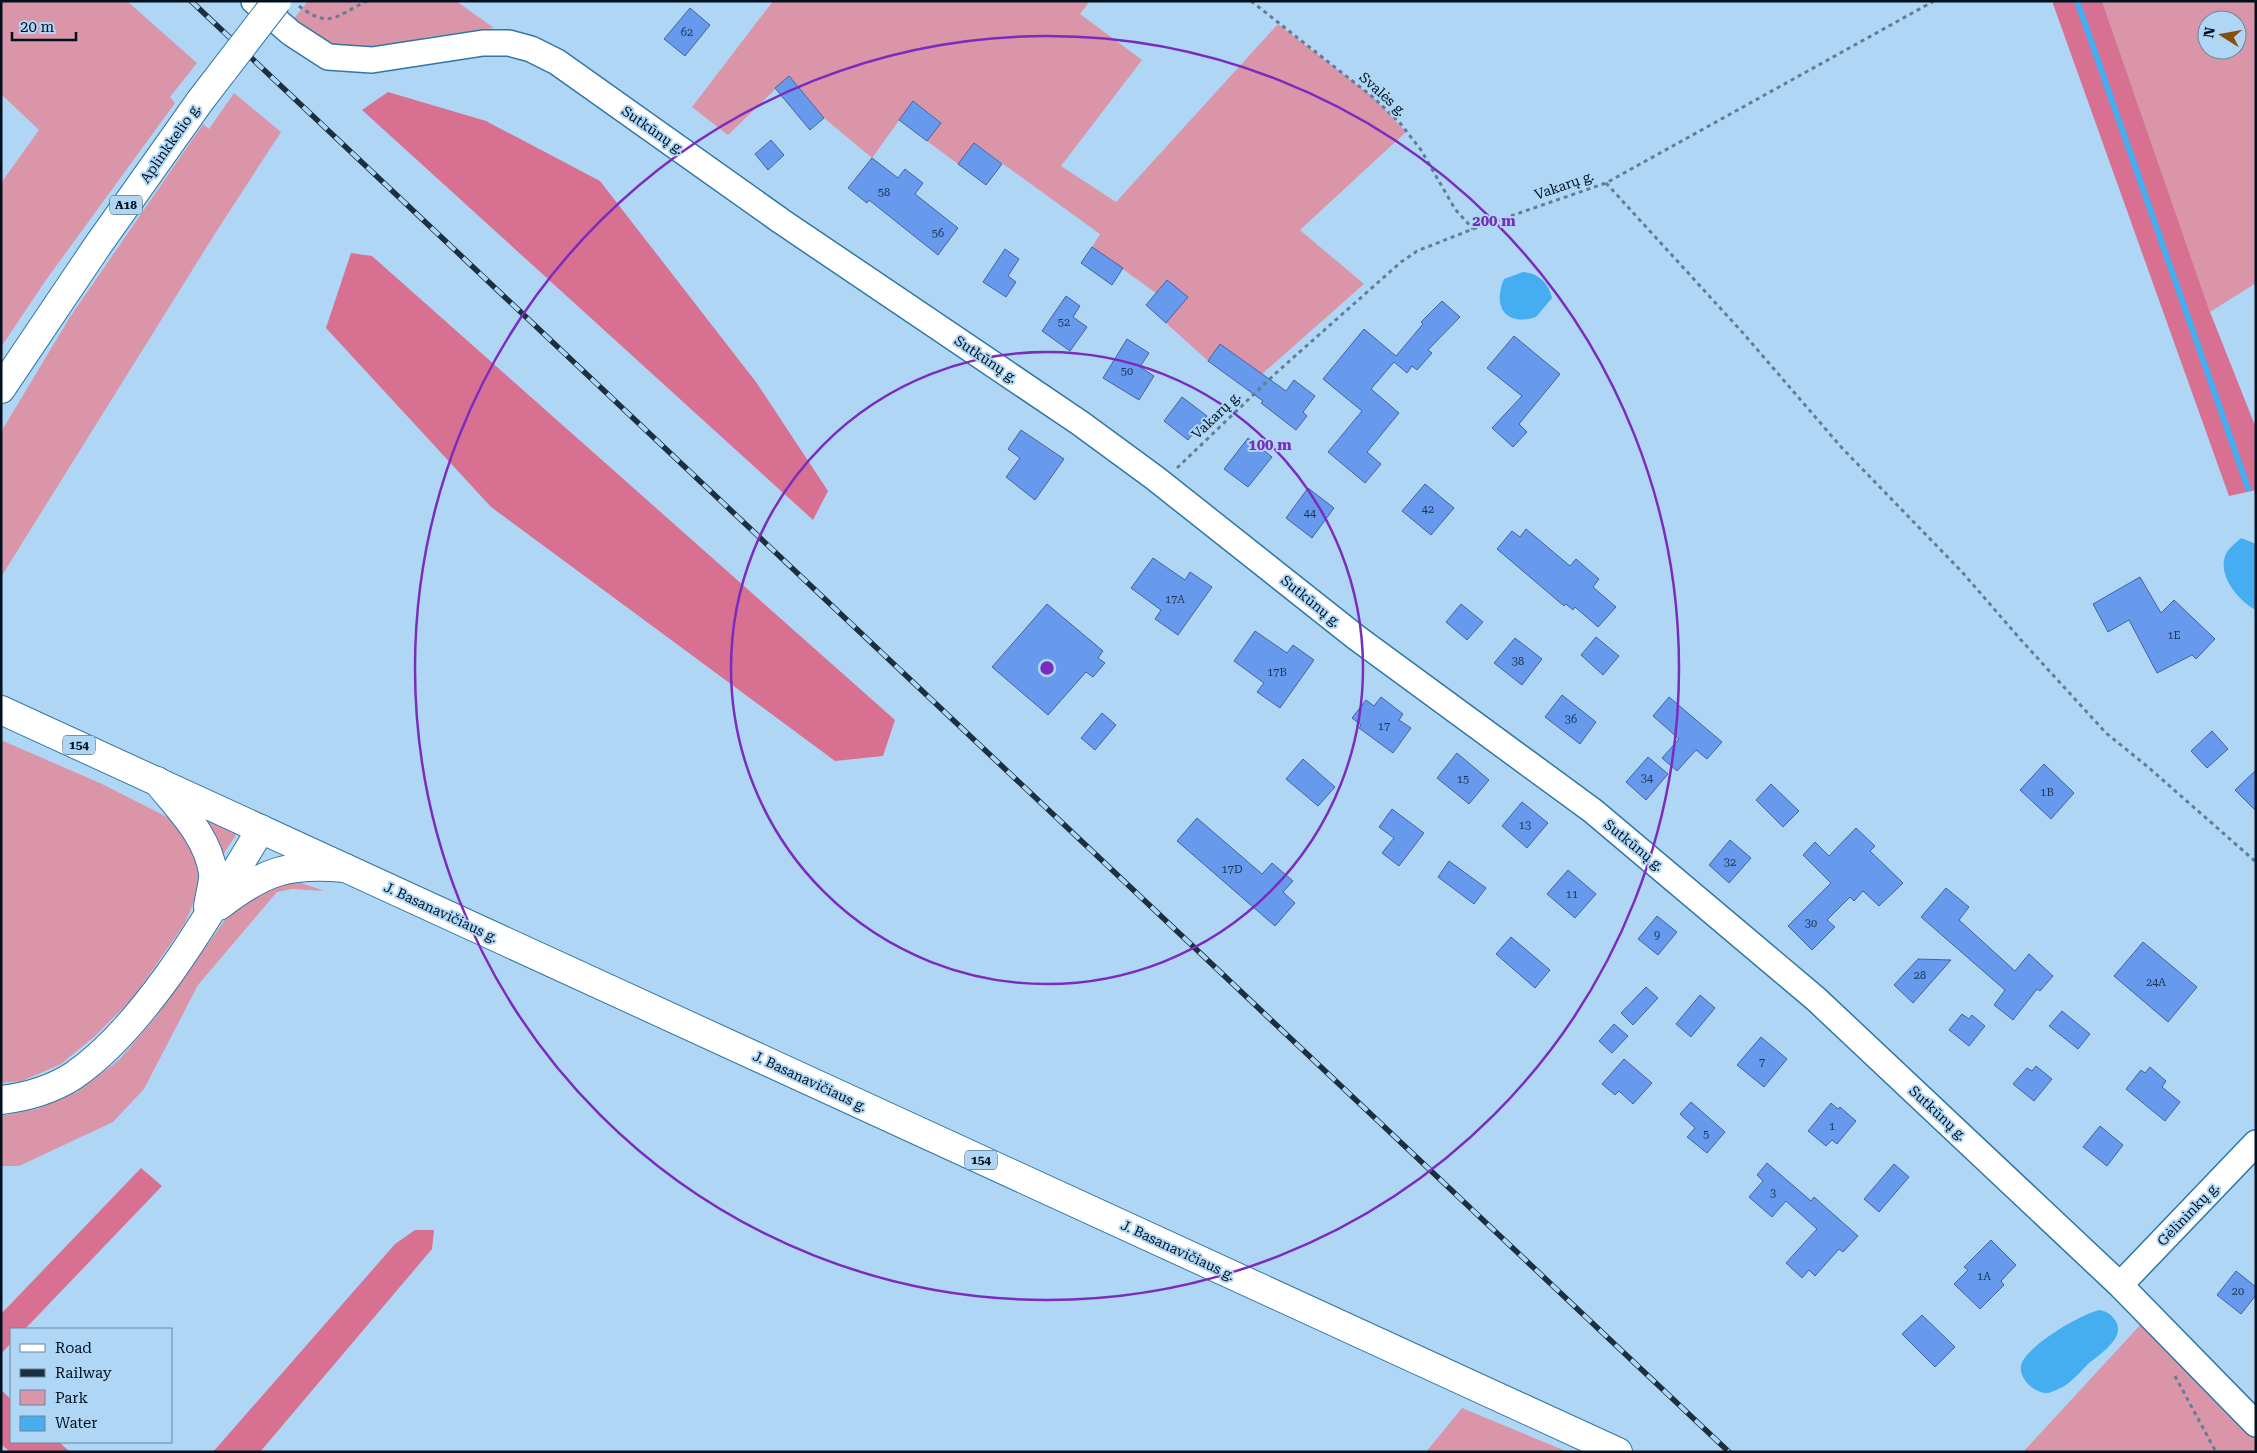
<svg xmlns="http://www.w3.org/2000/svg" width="2257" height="1453" viewBox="0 0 2257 1453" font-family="'Roboto Serif',serif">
<rect width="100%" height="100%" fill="#afd7f5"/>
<path fill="#da95a9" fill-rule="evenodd" d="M1,1H127L197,63L170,97L175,103L46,280L1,347V183L39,130L1,94Z
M308,1H456L494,28L428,37L361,52L334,49L292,21Z
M773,1H1090L1080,14L1142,60L1061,166L1116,202L1278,24L1374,98L1406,132L1300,230L1364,284L1262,374L1220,344L1208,361L1166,323L1187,297L1167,280L1156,293L1092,247L1100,234L974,143L958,164L927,141L941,122L913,101L872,158L824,118L789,76L728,135L692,107Z
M2102,1H2256V283L2210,312ZM2207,20H2237V50H2207Z
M234,93L281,132L216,232L1,577V432L70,317L203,124L209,129Z
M1,740L102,784L173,820L188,833L200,874L195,899L185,923L133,998L95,1036L61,1064L22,1081L1,1083Z
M198,815L238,832L222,856Z
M295,881L325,891L292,889L277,892L198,985L144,1089L113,1122L19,1166H1V1116L37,1109L77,1092L119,1060L156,1017L242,896Z
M2142,1323L2256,1437V1452H2023Z
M1462,1408L1568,1452H1426Z"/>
<path fill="#d87092" d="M2052,1H2102L2210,312L2256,428V490L2229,496Z
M388,92L486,121L600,181L756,382L828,491L813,520L362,110Z
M351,253L372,256L895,720L883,756L835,761L491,507L326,328Z
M141,1168L162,1186L25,1329H11V1343L1,1354V1314Z
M415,1230H434L432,1249L260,1452H213L395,1244Z
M1,1390L11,1399V1442H59L70,1452H10L1,1444Z"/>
<path fill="#45aef0" d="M1523,272C1538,273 1549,283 1552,298L1536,317C1506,327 1492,307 1504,279Z
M2241,538L2256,544V610C2238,601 2215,573 2227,552C2230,547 2237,542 2241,538Z
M2100,1310C2107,1312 2110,1313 2115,1320C2127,1337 2100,1354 2088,1364C2081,1371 2074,1379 2066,1385C2061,1388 2053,1392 2048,1393C2036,1394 2019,1380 2021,1366C2023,1348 2082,1313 2100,1310Z"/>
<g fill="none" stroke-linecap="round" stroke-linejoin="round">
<path stroke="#45aef0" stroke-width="6" d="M2077,1L2248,488"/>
</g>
<path fill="#6799ed" stroke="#42649d" d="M690,8L710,25L685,56L664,39Z
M789,76L824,118L810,130L775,88Z
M913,101L941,123L927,141L899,120Z
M771,140L784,155L768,170L755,154Z
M974,143L1002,164L986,185L958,164Z
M872,158L898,178L905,169L923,183L915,194L958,228L938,255L869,200L867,203L848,188Z
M1092,247L1123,268L1112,285L1081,263Z
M1005,249L1019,259L1008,276L1016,282L1006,297L983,282Z
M1167,280L1188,297L1166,323L1146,305Z
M1066,296L1080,306L1073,317L1087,327L1070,351L1042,331Z
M1442,301L1460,317L1428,350L1432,353L1417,370L1412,366L1407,373L1394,362L1371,389L1399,413L1367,452L1381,464L1365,483L1328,452L1362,411L1323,379L1364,329L1396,356L1423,324L1421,322Z
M1514,336L1560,374L1519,424L1527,432L1513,447L1492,428L1522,396L1487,368Z
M1127,339L1149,353L1140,367L1154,376L1139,400L1103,378Z
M1220,344L1286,391L1294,380L1315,396L1303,412L1307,416L1296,430L1261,403L1263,401L1208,361Z
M1182,397L1207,416L1188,440L1164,421Z
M1021,430L1064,459L1035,500L1006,477L1020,458L1008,449Z
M1248,438L1272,457L1248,487L1224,469Z
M1425,484L1454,508L1431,535L1402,511Z
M1308,488L1334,508L1312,538L1286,518Z
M1526,529L1570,566L1576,559L1599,579L1593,587L1616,607L1598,627L1575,607L1573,610L1566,604L1564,606L1497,549L1512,531L1520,537Z
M1153,558L1185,580L1190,572L1212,587L1178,635L1155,619L1161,610L1131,588Z
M2140,577L2161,613L2174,600L2215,639L2196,659L2192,655L2157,673L2129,620L2108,632L2093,604Z
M1047,604L1103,651L1098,658L1105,663L1093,677L1086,672L1048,715L992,667Z
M1461,604L1483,622L1467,640L1446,622Z
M1255,631L1287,653L1293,645L1314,660L1280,708L1257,692L1264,683L1234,661Z
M1596,637L1619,656L1603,675L1581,655Z
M1515,638L1542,659L1522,685L1494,663Z
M1562,695L1596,722L1580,744L1545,717Z
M1381,697L1403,714L1399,720L1411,728L1393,753L1359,728L1361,725L1352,718L1366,700L1374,706Z
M1669,697L1722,742L1707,759L1696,750L1677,771L1662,758L1679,739L1653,716Z
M1102,713L1116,725L1095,750L1081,738Z
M2212,731L2228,749L2207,768L2191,751Z
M1457,753L1489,780L1469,804L1437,778Z
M1648,757L1668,774L1646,800L1626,782Z
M1303,759L1335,787L1318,806L1286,779Z
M2044,764L2074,793L2051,819L2020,790Z
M2256,770V811L2235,790Z
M1771,784L1799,811L1783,827L1756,800Z
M1522,802L1548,823L1527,848L1502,826Z
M1392,809L1424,833L1399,866L1382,853L1394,838L1379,827Z
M1197,818L1262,874L1272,863L1293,881L1283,892L1295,903L1275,926L1177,841Z
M1856,828L1875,846L1870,851L1903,883L1879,906L1863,891L1854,901L1850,897L1827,920L1835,927L1812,950L1788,926L1831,883L1803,855L1815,842L1829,856Z
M1730,840L1751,858L1729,883L1709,865Z
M1449,861L1486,888L1474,904L1438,877Z
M1568,870L1596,894L1575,918L1547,894Z
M1946,888L1969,907L1959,920L2015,971L2029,954L2053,976L2040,991L2037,989L2013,1020L1994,1005L2005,990L1921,917Z
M1657,916L1677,932L1658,955L1638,939Z
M1511,937L1550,970L1535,988L1496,954Z
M2143,942L2197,987L2168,1022L2114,976Z
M1918,959L1951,960L1913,1003L1894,985Z
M1646,987L1658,998L1633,1025L1621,1013Z
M1700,995L1715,1008L1691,1037L1676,1024Z
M2062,1011L2090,1034L2078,1049L2049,1026Z
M1962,1014L1969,1019L1972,1015L1985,1026L1969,1046L1949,1030Z
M1614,1024L1628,1036L1612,1053L1599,1041Z
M1761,1037L1787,1059L1764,1087L1737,1065Z
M1624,1059L1652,1083L1633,1104L1619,1091L1615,1095L1602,1084Z
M2036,1066L2052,1079L2034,1101L2013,1084L2027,1068L2032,1071Z
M2150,1067L2166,1081L2162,1087L2180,1102L2165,1121L2126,1089L2141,1070L2145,1073Z
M1691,1102L1725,1132L1707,1153L1687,1137L1695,1128L1680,1114Z
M1831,1103L1838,1109L1840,1107L1856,1121L1837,1144L1832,1140L1826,1146L1808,1131Z
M2100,1126L2123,1145L2107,1166L2083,1147Z
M1767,1163L1811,1201L1814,1197L1858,1236L1843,1252L1839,1249L1815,1276L1809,1270L1802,1278L1786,1263L1817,1229L1786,1201L1772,1217L1749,1197L1763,1181L1757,1175Z
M1894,1164L1909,1177L1879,1212L1864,1199Z
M1991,1240L2016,1265L2001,1281L2004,1285L1980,1309L1954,1284L1968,1270L1964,1267Z
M2236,1271L2256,1287V1295L2241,1314L2217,1295Z
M1922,1315L1955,1347L1935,1367L1902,1334Z"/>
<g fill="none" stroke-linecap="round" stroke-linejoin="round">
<defs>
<path id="street" d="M254,1L291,33L328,57L372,60L483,43H509L531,49L557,62L781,221L1080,423L1155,478L1357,638L1593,811L1816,999L2120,1285L2256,1424
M2120,1285L2256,1143"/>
<path id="primary" d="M1,710L1618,1452"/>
<path id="highway" d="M1,389L98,245L200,101
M157,781C179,809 208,836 213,873C214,883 209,897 208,907
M219,906C264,871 288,863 345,868
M1,1100C27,1097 51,1090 73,1076C148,1025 214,906 261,829"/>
</defs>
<use href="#street" stroke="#3177a4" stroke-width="28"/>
<use href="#primary" stroke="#3177a4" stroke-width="30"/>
<use href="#highway" stroke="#3177a4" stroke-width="30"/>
<path stroke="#617e95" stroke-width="3" stroke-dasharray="4 4" stroke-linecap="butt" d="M1251,1L1374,98L1400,123L1421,150L1455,209L1473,229
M299,6C330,30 337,15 367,1
M1606,183L1743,333L1842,448L1963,573L2021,640L2106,733L2148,767L2256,862
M1177,468L1276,373L1401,262L1417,251L1473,229L1606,183L1934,1
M2175,1376L2216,1452"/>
<use href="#street" stroke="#fff" stroke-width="25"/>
<use href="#primary" stroke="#fff" stroke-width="28"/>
<use href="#highway" stroke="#fff" stroke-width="28"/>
<defs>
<path id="rail" d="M191,1L1729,1452"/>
</defs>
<use href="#rail" stroke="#1b2f40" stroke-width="5.5"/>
<use href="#rail" stroke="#afd7f5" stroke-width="4" stroke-dasharray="11" stroke-linecap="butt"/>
<defs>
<path id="highway-bridge" d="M200,101L277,1"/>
</defs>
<use href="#highway-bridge" stroke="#3177a4" stroke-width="30" stroke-linecap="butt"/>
<use href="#highway-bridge" stroke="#fff" stroke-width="28"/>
</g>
<g fill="none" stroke="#7b2cbf" stroke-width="2.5">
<circle cx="1047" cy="668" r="316"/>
<circle cx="1047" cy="668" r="632"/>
</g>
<g text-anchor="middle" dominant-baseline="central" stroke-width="4" stroke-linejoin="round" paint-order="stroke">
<g font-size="11" fill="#1a3352">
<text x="687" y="32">62</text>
<text x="884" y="192">58</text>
<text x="938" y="233">56</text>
<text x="1064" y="322">52</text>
<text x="1127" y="371">50</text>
<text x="1428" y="509">42</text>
<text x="1310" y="513">44</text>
<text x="1175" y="599">17A</text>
<text x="2174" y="635">1E</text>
<text x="1518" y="661">38</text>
<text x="1277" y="672">17B</text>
<text x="1571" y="719">36</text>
<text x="1384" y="726">17</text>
<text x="1647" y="778">34</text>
<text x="1463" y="779">15</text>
<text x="2047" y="792">1B</text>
<text x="1525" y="825">13</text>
<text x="1730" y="862">32</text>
<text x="1232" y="869">17D</text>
<text x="1572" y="894">11</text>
<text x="1811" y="923">30</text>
<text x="1657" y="935">9</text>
<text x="1920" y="975">28</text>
<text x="2156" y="982">24A</text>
<text x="1762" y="1062">7</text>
<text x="1832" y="1126">1</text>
<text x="1706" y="1134">5</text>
<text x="1773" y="1193">3</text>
<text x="1984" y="1276">1A</text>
<text x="2238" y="1291">20</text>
</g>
<g fill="#afd7f5" stroke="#344c5f" stroke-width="1">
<rect x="110" y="195.5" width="32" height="19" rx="4"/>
<rect x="63" y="735.5" width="32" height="19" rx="4"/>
<rect x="965" y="1150.5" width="32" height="19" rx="4"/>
</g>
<g font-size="12" font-weight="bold" fill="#00111f">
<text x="126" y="205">A18</text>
<text x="79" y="745">154</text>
<text x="981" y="1160">154</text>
</g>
<g font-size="14" fill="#00111f" stroke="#afd7f5">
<text transform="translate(1383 94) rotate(42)">Svalės g.</text>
<text transform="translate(653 130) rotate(35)">Sutkūnų g.</text>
<text transform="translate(170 143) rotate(-55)">Aplinkkelio g.</text>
<text transform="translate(1564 185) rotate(-19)">Vakarų g.</text>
<text transform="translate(986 359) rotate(34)">Sutkūnų g.</text>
<text transform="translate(1216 415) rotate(-44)">Vakarų g.</text>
<text transform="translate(1311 601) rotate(39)">Sutkūnų g.</text>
<text transform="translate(1634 845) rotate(39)">Sutkūnų g.</text>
<text transform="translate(441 912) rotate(25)">J. Basanavičiaus g.</text>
<text transform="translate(810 1081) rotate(25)">J. Basanavičiaus g.</text>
<text transform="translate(1938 1113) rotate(43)">Sutkūnų g.</text>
<text transform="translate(2188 1214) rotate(-46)">Gėlininkų g.</text>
<text transform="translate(1178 1250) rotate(25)">J. Basanavičiaus g.</text>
</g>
</g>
<circle cx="1047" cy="668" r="8" fill="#7b2cbf" stroke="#afd7f5" stroke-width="2.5"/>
<g font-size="15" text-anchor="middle" font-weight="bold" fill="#7b2cbf" stroke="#afd7f5" stroke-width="4" stroke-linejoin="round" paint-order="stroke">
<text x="1494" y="226">200 m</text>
<text x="1270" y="450">100 m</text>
</g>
<rect width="2257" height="1453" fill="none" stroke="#00111f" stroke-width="5"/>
<rect x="10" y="1328" width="162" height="115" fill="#afd7f5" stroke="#69889f"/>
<rect x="20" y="1344" width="25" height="8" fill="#ffffff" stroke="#69889f"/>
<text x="55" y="1353" font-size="15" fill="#00111f">Road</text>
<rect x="20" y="1369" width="25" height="8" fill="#1b2f40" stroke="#69889f"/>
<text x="55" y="1378" font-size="15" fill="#00111f">Railway</text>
<rect x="20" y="1390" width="25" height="15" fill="#da95a9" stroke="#69889f"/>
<text x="55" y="1403" font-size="15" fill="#00111f">Park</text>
<rect x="20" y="1416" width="25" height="15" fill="#45aef0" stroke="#69889f"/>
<text x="55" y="1428" font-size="15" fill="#00111f">Water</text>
<g transform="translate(2222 35) rotate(281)"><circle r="24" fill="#afd7f5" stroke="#69889f"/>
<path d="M0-4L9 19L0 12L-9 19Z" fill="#8a4e0c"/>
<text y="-8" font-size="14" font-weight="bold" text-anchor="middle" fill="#00111f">N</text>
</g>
<path d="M12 32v8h64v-8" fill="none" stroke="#00111f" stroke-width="2.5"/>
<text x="20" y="32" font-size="15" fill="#00111f" stroke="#afd7f5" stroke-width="4" paint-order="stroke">20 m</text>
</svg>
